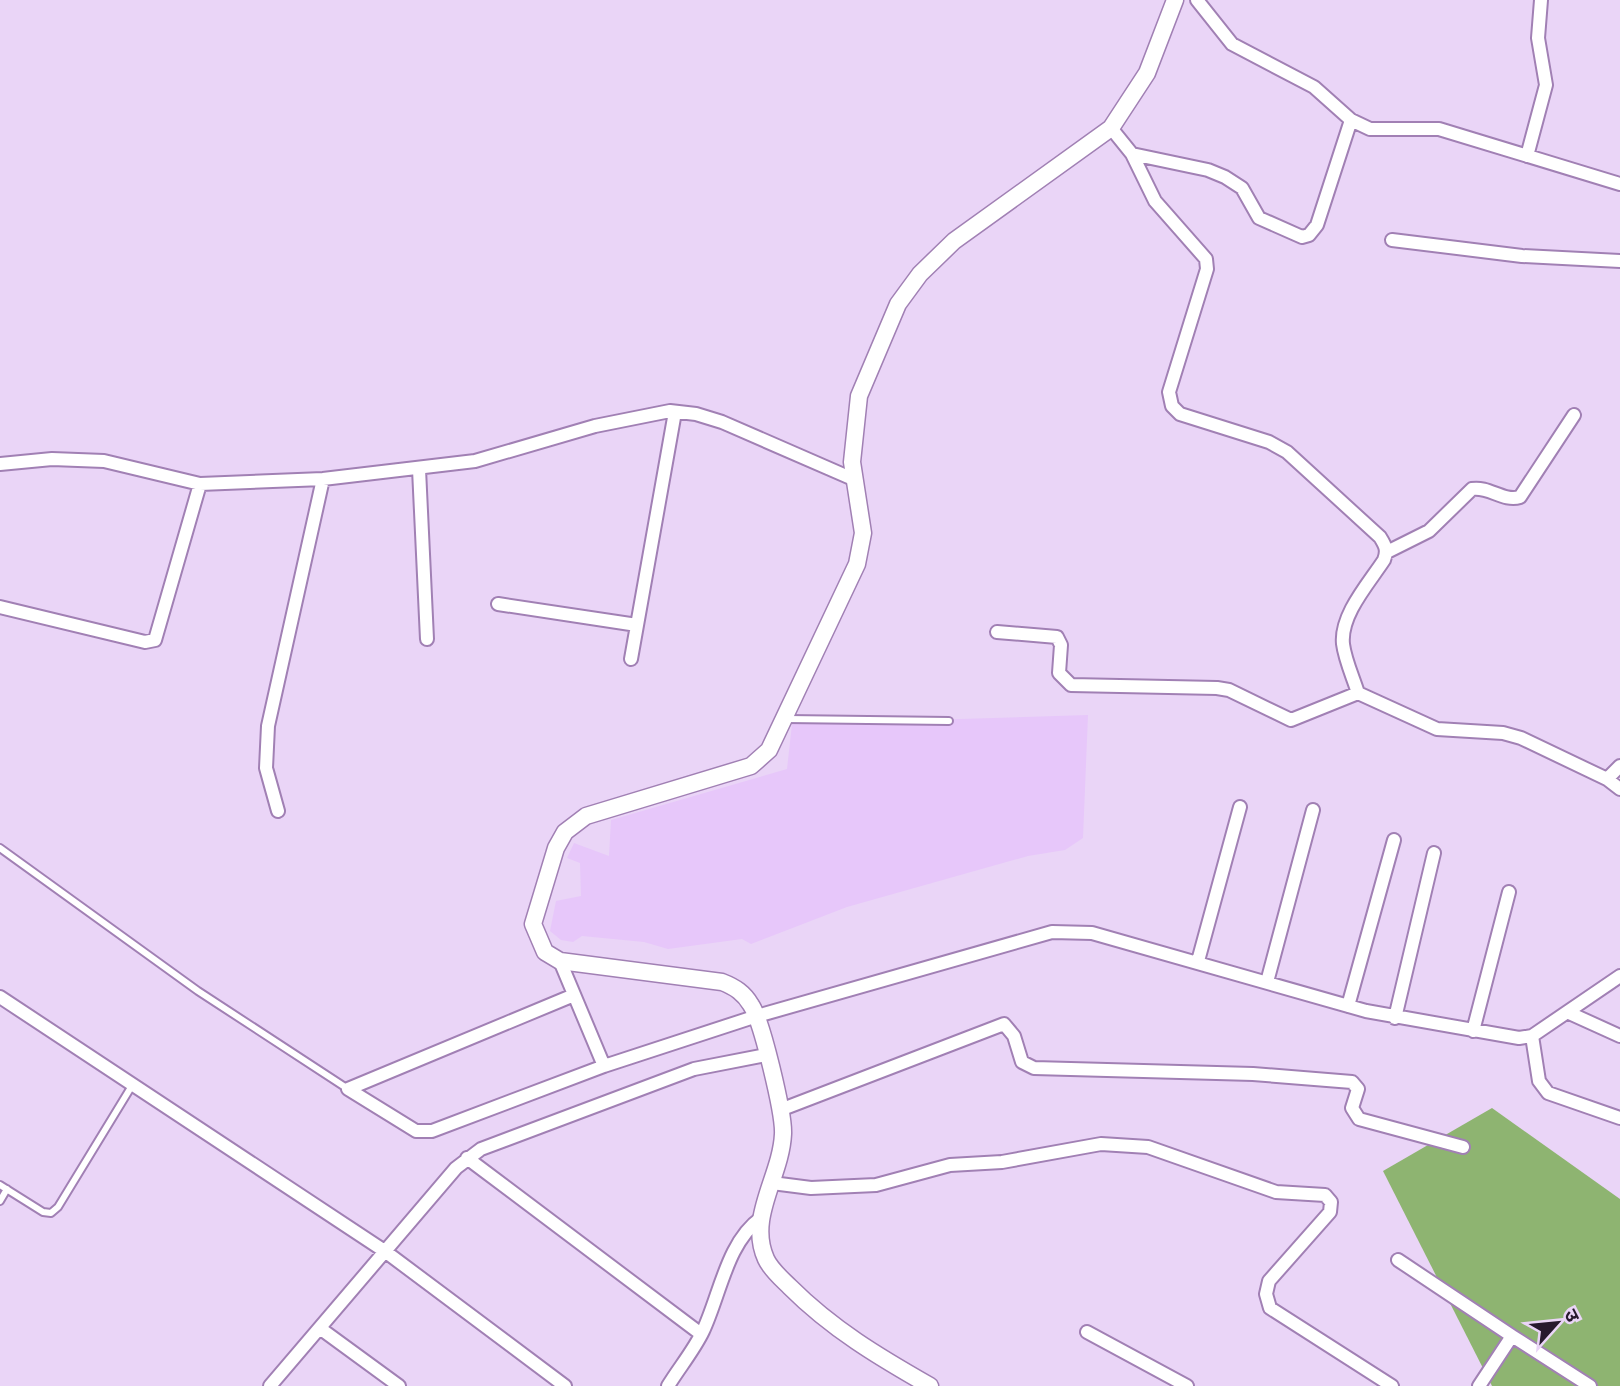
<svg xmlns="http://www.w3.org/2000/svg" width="1620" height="1386" viewBox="0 0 1620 1386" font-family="Karla,'Noto Sans Devanagari',sans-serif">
<rect width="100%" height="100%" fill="#ead5f7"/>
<path fill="#e7c7fa" d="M1088,715L1083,838L1065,850L1028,856L847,907L751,944L742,939L668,949L644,942L582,936L573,942L561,940L550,931L556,901L581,896L580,863L567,858L574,843L609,856L611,820L787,769L792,724Z"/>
<path fill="#8eb471" d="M1492,1108L1620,1199V1386H1492L1383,1171Z"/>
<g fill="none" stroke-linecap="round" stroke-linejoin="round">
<defs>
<path id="lane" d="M787,719L949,721
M0,848L198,991L348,1089
M0,1185L43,1212L51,1213L58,1207L133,1084
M0,1201L7,1189"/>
<path id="street" d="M1197,0L1232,44L1314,87L1351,120L1370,129H1439L1620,184
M1111,128L1132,154L1155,201L1206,259L1207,269L1169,392L1172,406L1180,414L1269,442L1287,452L1380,537C1385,545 1388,550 1384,560C1369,583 1340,615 1343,644C1345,660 1353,677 1358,693L1437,729L1503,733L1521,738L1607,779L1620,789
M1132,154L1208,170L1225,177L1242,188L1259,218L1302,237L1309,235L1317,225L1351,120
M1527,156L1546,85L1538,38L1541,0
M1392,240L1522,256L1620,261
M0,464L52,459L104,461L200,484L323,479L475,461L595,426L670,411L696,414L722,422L853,479
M419,469L427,639
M1387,552L1429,531L1472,489C1489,486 1503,502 1520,497L1574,415
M498,604L637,625
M0,607L145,642L155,640L200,484
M997,632L1057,637L1061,645L1059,673L1071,685L1217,688L1229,690L1291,720L1358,693
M631,659L675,412
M1607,779L1620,766
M278,811L266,768L268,726L323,479
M560,961L604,1066
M1198,961L1240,807
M1267,982L1313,810
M574,995L348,1089L416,1131H432L604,1066L757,1016L1052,932L1092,933L1366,1011L1519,1038L1532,1036L1620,976
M0,997L386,1252L565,1386
M1348,1006L1394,840
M1567,1012L1620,1036
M1395,1018L1434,853
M1473,1031L1509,892
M1532,1036L1539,1081L1548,1093L1620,1118
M780,1110L1004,1024L1014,1036L1022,1062L1034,1068L1253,1074L1352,1082L1358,1089L1352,1108L1359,1119L1463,1147
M467,1158L701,1334
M772,1183L811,1188L876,1185L950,1165L1002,1162L1101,1144L1148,1147L1276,1192L1325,1195L1331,1202L1330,1212L1269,1281L1266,1294L1270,1308L1392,1386
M1398,1260L1512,1336L1479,1386
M321,1329L399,1386
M1087,1332L1187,1386
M1512,1336L1590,1386
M270,1386L456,1168L481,1149L694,1069L766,1055
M668,1386C679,1368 694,1350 703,1331C720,1295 727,1242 761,1218"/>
<path id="secondary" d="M930,1386C879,1357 832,1329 790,1287C782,1279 771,1270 766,1259C747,1217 781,1177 783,1134C784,1114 762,1021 751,1005C744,993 735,987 722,982L560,961L545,952L533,924L556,848L565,832L586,816L751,766L769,750L857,564L863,533L852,462L859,396L898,304L920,274L954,241L1111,128L1147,73L1175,0"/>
</defs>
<use href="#lane" stroke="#a180b4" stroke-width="10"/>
<use href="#street" stroke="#a180b4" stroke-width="16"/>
<use href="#secondary" stroke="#a180b4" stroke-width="19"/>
<use href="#lane" stroke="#fff" stroke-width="6"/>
<use href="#street" stroke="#fff" stroke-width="12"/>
<use href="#secondary" stroke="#fff" stroke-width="16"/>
</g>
<g transform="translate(1557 1323) rotate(63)" stroke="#ead5f7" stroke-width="5" paint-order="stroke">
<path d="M0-5L12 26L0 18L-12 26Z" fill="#27192e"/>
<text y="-10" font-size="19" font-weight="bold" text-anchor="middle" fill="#27192e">उ</text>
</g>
</svg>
